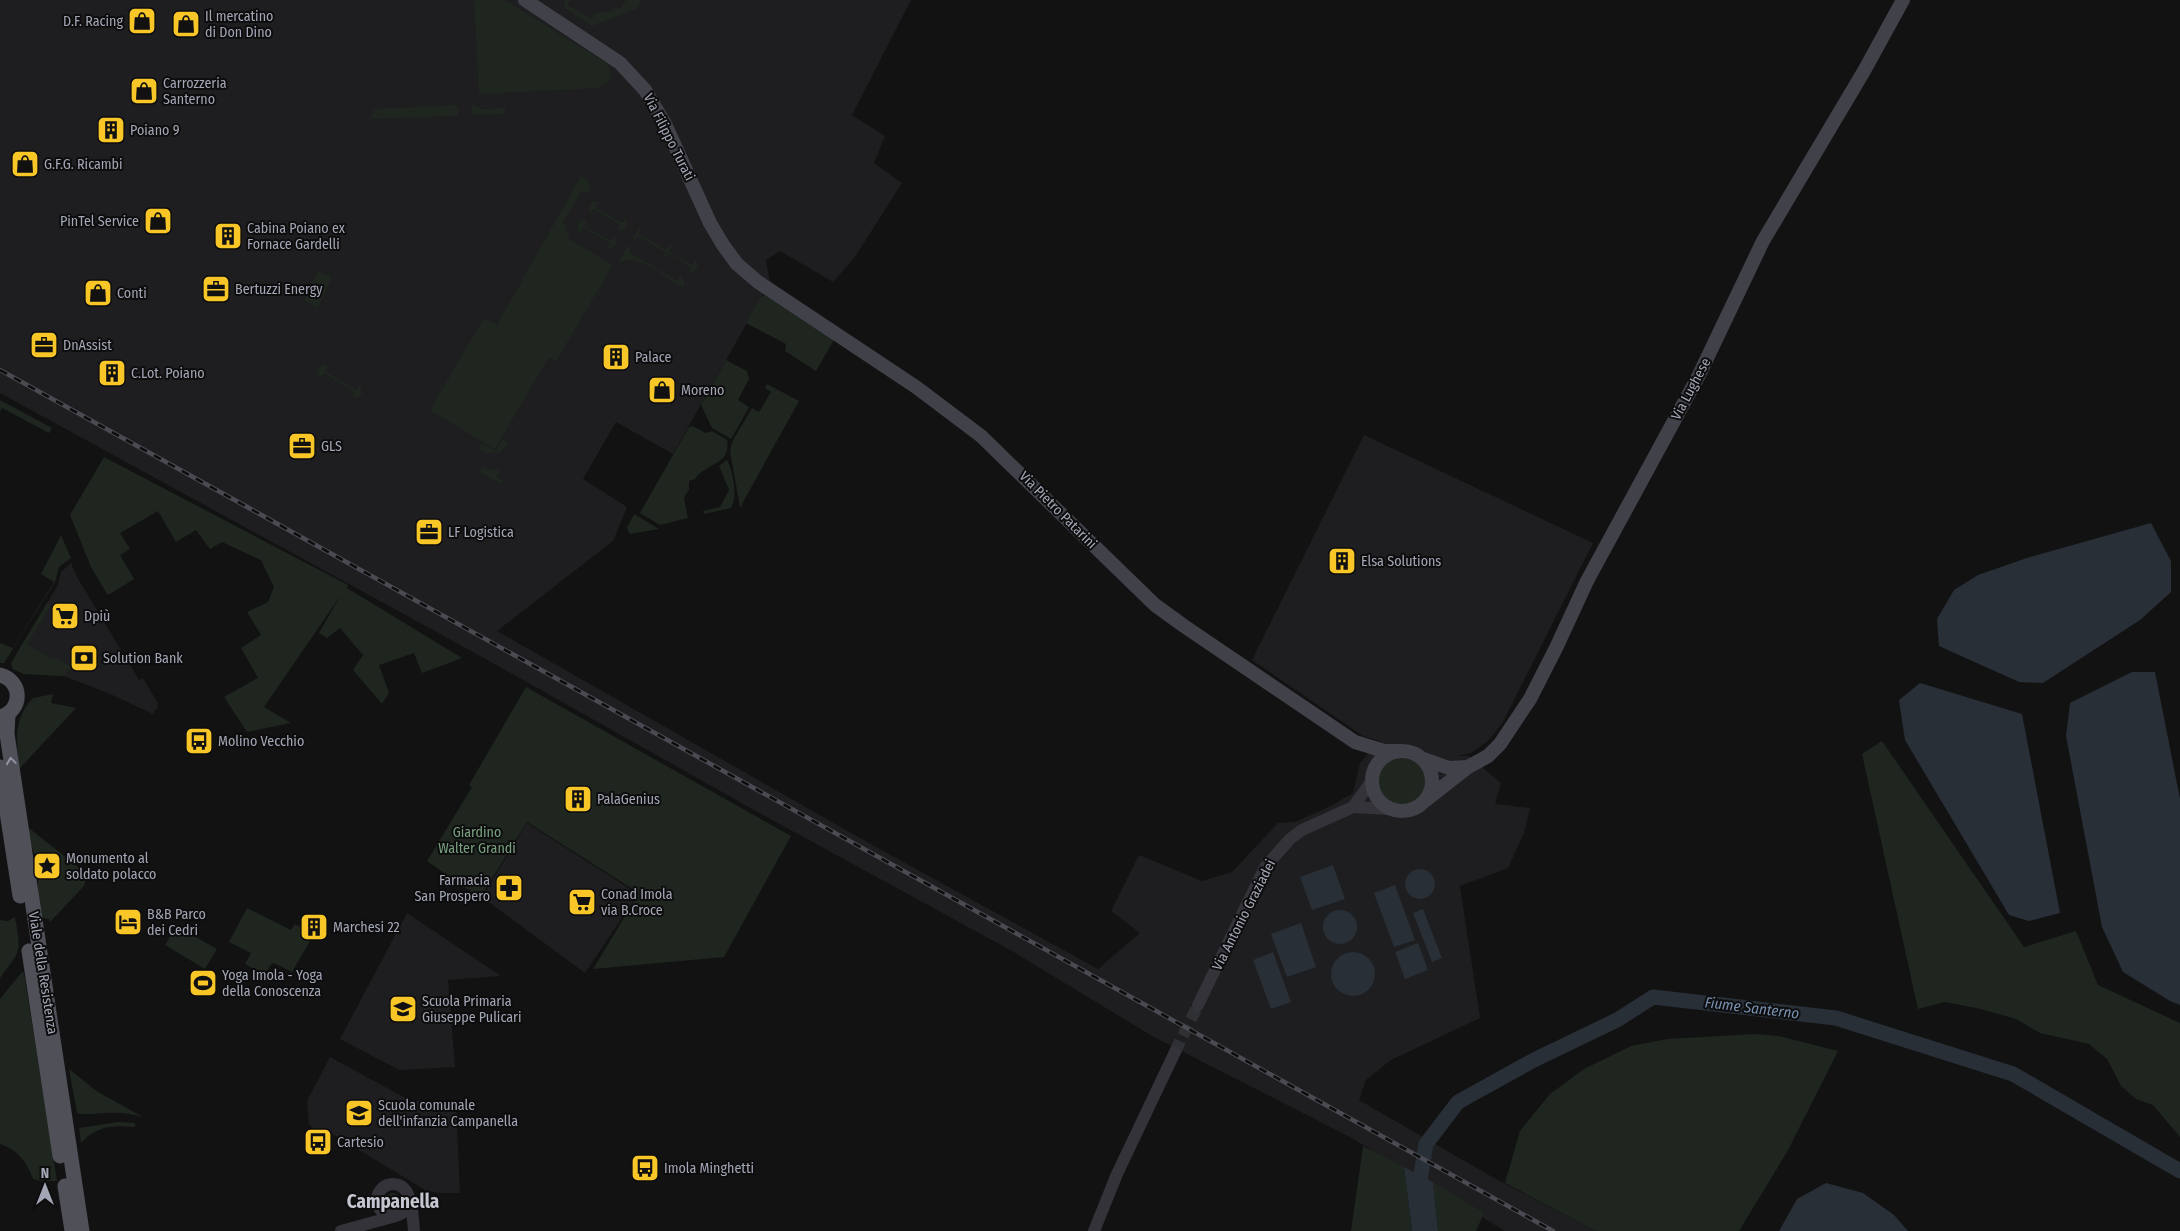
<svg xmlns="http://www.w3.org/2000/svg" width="2180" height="1231" viewBox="0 0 2180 1231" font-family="'Fira Sans Condensed',sans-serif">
<rect width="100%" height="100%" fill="#121213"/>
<path fill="#1e1e20" d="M0,0H911L852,115L885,136L874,163L902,183L855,257L833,282L780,251L766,260L770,282L673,454L616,422L583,479L627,507L613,541L497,631L858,837L1098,969L1140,933L1111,911L1139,855L1202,881L1232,872L1278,823L1295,822L1331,806L1353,793L1360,763L1378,742H1382L1363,736L1252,660L1364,435L1593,543L1503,722L1488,741L1471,753L1458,756H1469L1501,783L1495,804L1530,808L1524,833L1508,868L1460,886L1480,1018L1391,1060L1366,1080L1359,1100L1494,1178L1596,1231H1505L1350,1137L1152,1036L1012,951L763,815L484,658L0,393Z
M71,563L77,577L139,680L143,678L157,702L158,707L153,714L108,693L64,676L24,674L13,669L11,663L58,585L61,572Z
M527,823L638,894L585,973L482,897Z
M407,913L501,976L448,980L455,1067L399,1070L340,1039Z
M330,1057L411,1101H456L460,1193H438L425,1190L331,1133L313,1129L309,1124L307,1101Z"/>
<path fill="#1e261f" d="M474,0H505L608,64L611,75L607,83L597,88L479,94Z
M564,0H570L567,5L592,18L595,13L612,11L615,6L620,9L626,0H641L638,8L592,26L565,8Z
M473,104L480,109L506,108L504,114L472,115L471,107Z
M455,105L458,107V116L371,119L374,109Z
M581,176L588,181L591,187L588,193L582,191L563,222L568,226L565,231L569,234V239L613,265L556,361L549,357L495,449L430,410L484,318L497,325Z
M592,202H599L595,207L622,223L625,218L627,223L626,228L618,231L620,225L594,209L591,214L589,208Z
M587,220L584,226L611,241L615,237L617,243L614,247L607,249L610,243L583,227L580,233L577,228C578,222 582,219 587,220Z
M639,228L642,229L639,234L666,250L670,245L672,246L669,252L692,265L696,260L698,265L697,270L688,273L691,267L668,253L664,259L662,258L665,252L638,236L635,241L633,238Z
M628,246H631L629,252L677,281L680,276L685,282L683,288C665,277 640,254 619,262Z
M318,271L332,277L318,307L304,301Z
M767,294L834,340L816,371L785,351L786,344L746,323L761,297Z
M726,360L747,371L749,379L738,400L749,407L731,439L712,428L701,405Z
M325,364L328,366L325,371L356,390L359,385L361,386L362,394L357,398L352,397L355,392L324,373L320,378L318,376L317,368Z
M767,384L799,401L742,504V507H740L730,451L732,442L752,408L759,412L771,392L765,388Z
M0,400L52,428L49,433L2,408L0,411Z
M693,426L706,433L712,431L727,440C732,465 705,463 695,479L689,481V489L684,498L688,518L660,525L640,513L689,427Z
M503,439L509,443C501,455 491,456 479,449L482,444L496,451Z
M104,457L348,585L347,588L462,658L422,673L414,653L379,665L389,693L382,704L353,670L363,655L340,628L327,638L319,633L341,595L264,707L291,723L247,732L224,697L258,678L241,648L261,635L247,612L268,602L274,587L261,560L222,542L210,549L196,530L176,542L158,511L120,533L130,549L120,555L134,579L110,594H107L91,567L70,515Z
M727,460C733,471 738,496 731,508L704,514L703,511L720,507L729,490L719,466Z
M483,467L500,471L496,477L503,481L501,484L479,472Z
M634,514L659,529L630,534L627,528Z
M61,535L71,558L59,567L55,582L4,663H0V643L13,648L54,582L41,574Z
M47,603L51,605L27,644L52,659L57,658L71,667L64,676L24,674L13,669L11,663Z
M526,687L791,836L724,957L593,969L639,893L527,822L480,898L427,861L472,787L469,785Z
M53,694L51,703L76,708L19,769C17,741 12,720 33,698Z
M1882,741L2024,947L2076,931L2098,985L2180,1023V1137L2153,1105L2136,1099L2121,1086L2107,1059L2089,1044L2040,1033L2016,1019L1981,1009L1945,1002L1918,1009L1862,754Z
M1378 782a24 24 0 1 1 48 0a24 24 0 1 1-48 0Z
M26,828L30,829L82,870L87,876L84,886L50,922L49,919L43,918C33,903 40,886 38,871C37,855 29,843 26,828Z
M247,908L291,930L295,924L314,934L292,972L274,963L271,964L265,975L245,964L251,953L229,942Z
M15,917C21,953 22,948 0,978V920L8,921Z
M176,926L217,949L205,969L165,945Z
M22,972L24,973L57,1181H40L33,1179C27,1162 17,1149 0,1144V999Z
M1755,1034L1779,1036L1838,1051L1787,1152L1739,1231H1596L1505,1183L1520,1131L1550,1094L1584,1069L1631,1046L1667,1039Z
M69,1069L98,1092L143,1117C131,1113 117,1112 104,1113C95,1113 85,1116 77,1113Z
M118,1122L134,1123L136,1125L134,1127C113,1125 96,1126 81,1143L79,1128Z
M1363,1146L1404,1167L1412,1231H1351Z
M1433,1182L1484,1213L1476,1231H1438Z
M386 1200a7 7 0 1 1 14 0a7 7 0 1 1-14 0Z"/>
<path fill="#282f37" d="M2151,523L2171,561V592L2140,620L2043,683L2019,682L1939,646L1937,619L1954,590L1978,575L2027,558Z
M2132,672H2155L2180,799V1005L2170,1001L2123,972L2102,927L2066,736L2070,703Z
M1920,683L2022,714L2060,913L2029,921L2009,915L1905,740L1899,700Z
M1333,865L1345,899L1312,910L1300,877Z
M1405 884a15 15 0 1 1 30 0a15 15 0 1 1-30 0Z
M1395,885L1415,940L1394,947L1374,893Z
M1423,909L1442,958L1432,962L1413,913Z
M1323 927a17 17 0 1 1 34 0a17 17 0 1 1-34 0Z
M1301,923L1316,967L1287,977L1271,934Z
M1418,943L1428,970L1405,979L1395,952Z
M1273,952L1291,1002L1271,1009L1253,960Z
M1331 974a22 22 0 1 1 44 0a22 22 0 1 1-44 0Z
M1404,1167L1433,1182L1438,1231H1412Z
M1826,1183L1863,1193L1894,1215L1908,1231H1779L1797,1199Z"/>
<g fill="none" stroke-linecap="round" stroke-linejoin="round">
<path stroke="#282f37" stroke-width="15" d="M1426,1231L1418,1192L1426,1144L1458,1102L1534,1060L1617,1020L1653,997L1836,1018L2013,1074L2180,1171"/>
<path stroke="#2f3033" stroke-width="12" stroke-dasharray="12 6" stroke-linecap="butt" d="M1175,1052L1198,1005"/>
<path stroke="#333339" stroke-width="12" d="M1353,807L1371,782
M1198,1005L1265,867L1290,839L1302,830L1353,807L1389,809
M377 1200a16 16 0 1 1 32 0a16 16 0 1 1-32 0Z
M404,1212L412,1209L414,1231
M341,1231L396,1216
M1094,1231L1117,1174L1175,1052"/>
<path stroke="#414249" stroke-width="14" d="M525,0L620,63L645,90L665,124L710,223L723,245L737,264L758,282L916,387L981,436L1155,605L1184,626L1355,742L1384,751H1400
M1372 781a30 30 0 1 1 60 0a30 30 0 1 1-60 0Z
M1421,758L1449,768L1468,767
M1426,800L1468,767L1488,756L1500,744L1530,699L1556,648L1587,581L1699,375L1763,241L1864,71L1903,0"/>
<path stroke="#4f5058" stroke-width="15" d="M0,675C23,681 23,711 0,717
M8,714L7,734L82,1231
M0,767L20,896
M29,951L60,1156
M65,1186L72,1231"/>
<defs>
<path id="rail" d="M0,370L1553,1231"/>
</defs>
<use href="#rail" stroke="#4a4b52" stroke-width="4.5"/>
<use href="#rail" stroke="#0d0d0e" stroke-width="2.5" stroke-dasharray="8" stroke-linecap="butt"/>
</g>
<defs><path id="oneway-chevron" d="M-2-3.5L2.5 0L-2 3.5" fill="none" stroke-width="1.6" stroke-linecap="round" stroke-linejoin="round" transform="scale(1.25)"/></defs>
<use stroke="#9295a2" href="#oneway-chevron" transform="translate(11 761) rotate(-98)"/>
<defs>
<symbol id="shop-square" viewBox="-11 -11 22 22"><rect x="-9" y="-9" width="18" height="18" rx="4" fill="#f8c626" stroke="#0d0d0e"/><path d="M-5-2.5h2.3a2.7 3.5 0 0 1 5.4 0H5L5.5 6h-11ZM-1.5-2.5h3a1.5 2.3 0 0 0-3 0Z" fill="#111"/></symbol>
<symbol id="building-square" viewBox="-11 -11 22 22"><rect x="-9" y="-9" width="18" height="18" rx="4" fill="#f8c626" stroke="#0d0d0e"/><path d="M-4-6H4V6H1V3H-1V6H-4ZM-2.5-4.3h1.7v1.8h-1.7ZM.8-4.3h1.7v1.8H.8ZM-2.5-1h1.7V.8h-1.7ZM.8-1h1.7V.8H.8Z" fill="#111"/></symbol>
<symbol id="office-square" viewBox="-11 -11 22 22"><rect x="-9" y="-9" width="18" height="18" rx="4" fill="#f8c626" stroke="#0d0d0e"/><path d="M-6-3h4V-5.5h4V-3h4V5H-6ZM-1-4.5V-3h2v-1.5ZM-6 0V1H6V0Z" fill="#111"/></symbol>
<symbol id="supermarket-square" viewBox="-11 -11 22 22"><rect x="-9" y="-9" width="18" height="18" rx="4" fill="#f8c626" stroke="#0d0d0e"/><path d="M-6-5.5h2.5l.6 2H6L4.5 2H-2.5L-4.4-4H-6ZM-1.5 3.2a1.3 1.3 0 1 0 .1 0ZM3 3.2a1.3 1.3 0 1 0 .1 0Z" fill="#111"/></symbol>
<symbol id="bank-square" viewBox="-11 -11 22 22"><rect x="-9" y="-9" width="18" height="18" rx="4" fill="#f8c626" stroke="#0d0d0e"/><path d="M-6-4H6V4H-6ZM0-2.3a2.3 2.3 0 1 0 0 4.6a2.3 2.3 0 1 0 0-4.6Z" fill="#111"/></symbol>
<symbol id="bus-square" viewBox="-11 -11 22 22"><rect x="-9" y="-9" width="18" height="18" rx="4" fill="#f8c626" stroke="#0d0d0e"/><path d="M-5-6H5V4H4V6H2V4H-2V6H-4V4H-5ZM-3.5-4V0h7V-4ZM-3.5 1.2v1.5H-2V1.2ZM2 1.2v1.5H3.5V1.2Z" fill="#111"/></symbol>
<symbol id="sight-square" viewBox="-11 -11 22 22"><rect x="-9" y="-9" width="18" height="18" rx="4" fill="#f8c626" stroke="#0d0d0e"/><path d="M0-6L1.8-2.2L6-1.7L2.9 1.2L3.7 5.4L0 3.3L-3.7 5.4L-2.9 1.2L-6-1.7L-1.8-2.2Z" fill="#111"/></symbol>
<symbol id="pharmacy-square" viewBox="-11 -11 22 22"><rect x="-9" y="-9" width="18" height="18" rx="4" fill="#f8c626" stroke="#0d0d0e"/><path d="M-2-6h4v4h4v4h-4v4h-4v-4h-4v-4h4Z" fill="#111"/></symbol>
<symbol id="hotel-square" viewBox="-11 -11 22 22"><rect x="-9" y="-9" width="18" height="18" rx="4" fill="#f8c626" stroke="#0d0d0e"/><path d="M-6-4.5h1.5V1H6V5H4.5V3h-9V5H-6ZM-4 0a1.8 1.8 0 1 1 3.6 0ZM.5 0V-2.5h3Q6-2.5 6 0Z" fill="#111"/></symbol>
<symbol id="stadium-square" viewBox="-11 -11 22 22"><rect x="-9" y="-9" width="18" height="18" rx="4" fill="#f8c626" stroke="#0d0d0e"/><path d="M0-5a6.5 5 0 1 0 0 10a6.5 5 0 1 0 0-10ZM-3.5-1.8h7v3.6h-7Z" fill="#111"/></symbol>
<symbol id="school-square" viewBox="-11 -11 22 22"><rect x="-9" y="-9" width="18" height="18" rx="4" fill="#f8c626" stroke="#0d0d0e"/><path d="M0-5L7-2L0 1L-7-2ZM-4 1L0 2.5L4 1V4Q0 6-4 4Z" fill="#111"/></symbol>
</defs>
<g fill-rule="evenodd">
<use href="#shop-square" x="126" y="5" width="32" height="32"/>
<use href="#shop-square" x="170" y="8" width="32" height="32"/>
<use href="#shop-square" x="128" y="75" width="32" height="32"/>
<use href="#building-square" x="95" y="114" width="32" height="32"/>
<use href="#shop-square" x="9" y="148" width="32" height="32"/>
<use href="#shop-square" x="142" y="205" width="32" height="32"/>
<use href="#building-square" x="212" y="220" width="32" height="32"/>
<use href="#office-square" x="200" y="273" width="32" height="32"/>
<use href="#shop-square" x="82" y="277" width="32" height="32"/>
<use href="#office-square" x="28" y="329" width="32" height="32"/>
<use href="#building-square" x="600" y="341" width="32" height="32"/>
<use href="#building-square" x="96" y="357" width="32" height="32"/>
<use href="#shop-square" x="646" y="374" width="32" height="32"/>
<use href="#office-square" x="286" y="430" width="32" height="32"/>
<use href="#office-square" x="413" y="516" width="32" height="32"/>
<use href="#building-square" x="1326" y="545" width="32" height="32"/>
<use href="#supermarket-square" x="49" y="600" width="32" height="32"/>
<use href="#bank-square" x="68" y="642" width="32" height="32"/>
<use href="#bus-square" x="183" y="725" width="32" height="32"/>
<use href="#building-square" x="562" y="783" width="32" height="32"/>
<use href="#sight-square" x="31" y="850" width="32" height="32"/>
<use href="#pharmacy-square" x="493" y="872" width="32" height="32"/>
<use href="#supermarket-square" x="566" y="886" width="32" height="32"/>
<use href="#hotel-square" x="112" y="906" width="32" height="32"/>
<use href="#building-square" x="298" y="911" width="32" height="32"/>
<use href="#stadium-square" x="187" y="967" width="32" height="32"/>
<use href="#school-square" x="387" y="993" width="32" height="32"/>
<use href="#school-square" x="343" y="1097" width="32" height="32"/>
<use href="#bus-square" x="302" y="1126" width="32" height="32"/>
<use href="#bus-square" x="629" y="1152" width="32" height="32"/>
</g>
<g text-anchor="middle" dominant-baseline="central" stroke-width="4" stroke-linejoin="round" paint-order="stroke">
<g font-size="14" fill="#a3a6b5" stroke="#0d0d0e" text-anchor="start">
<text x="205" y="16">Il mercatino<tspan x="205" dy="16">di Don Dino</tspan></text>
<text x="123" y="21" text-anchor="end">D.F. Racing</text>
<text x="163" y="83">Carrozzeria<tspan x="163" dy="16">Santerno</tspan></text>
<text x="130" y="130">Poiano 9</text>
<text x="44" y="164">G.F.G. Ricambi</text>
<text x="139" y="221" text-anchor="end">PinTel Service</text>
<text x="247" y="228">Cabina Poiano ex<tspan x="247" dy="16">Fornace Gardelli</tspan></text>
<text x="235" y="289">Bertuzzi Energy</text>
<text x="117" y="293">Conti</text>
<text x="63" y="345">DnAssist</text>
<text x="635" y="357">Palace</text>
<text x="131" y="373">C.Lot. Poiano</text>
<text x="681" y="390">Moreno</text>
<text x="321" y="446">GLS</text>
<text x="448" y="532">LF Logistica</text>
<text x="1361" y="561">Elsa Solutions</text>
<text x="84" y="616">Dpiù</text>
<text x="103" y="658">Solution Bank</text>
<text x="218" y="741">Molino Vecchio</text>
<text x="597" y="799">PalaGenius</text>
<text x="66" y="858">Monumento al<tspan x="66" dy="16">soldato polacco</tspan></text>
<text x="490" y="880" text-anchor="end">Farmacia<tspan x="490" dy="16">San Prospero</tspan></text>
<text x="601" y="894">Conad Imola<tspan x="601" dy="16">via B.Croce</tspan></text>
<text x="147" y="914">B&amp;B Parco<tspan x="147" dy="16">dei Cedri</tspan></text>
<text x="333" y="927">Marchesi 22</text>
<text x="222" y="975">Yoga Imola - Yoga<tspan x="222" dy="16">della Conoscenza</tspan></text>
<text x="422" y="1001">Scuola Primaria<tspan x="422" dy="16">Giuseppe Pulicari</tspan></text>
<text x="378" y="1105">Scuola comunale<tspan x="378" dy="16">dell'infanzia Campanella</tspan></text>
<text x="337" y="1142">Cartesio</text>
<text x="664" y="1168">Imola Minghetti</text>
</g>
<g font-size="14" fill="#a3a6b5" stroke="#0d0d0e">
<text transform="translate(669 137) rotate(63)">Via Filippo Turati</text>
<text transform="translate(1691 389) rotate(-62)">Via Lughese</text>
<text transform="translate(1058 510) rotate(45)">Via Pietro Patarini</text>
<text transform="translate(1244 915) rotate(-63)">Via Antonio Graziadei</text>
<text transform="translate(43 973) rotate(81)">Viale della Resistenza</text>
</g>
<g font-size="14" fill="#79a17f" stroke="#0d0d0e">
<text x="477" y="832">Giardino<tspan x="477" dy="16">Walter Grandi</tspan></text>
</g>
<g font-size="15" font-style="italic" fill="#7891b1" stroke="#0d0d0e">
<text transform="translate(1752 1008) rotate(7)">Fiume Santerno</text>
</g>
<g font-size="19" font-weight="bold" fill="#c4c6d0" stroke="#0d0d0e">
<text x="393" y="1201">Campanella</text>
</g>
</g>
<g transform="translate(45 1186)" stroke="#0d0d0e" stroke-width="4" paint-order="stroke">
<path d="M0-4L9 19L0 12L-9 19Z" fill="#a3a6b5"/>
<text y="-8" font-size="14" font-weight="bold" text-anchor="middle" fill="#a3a6b5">N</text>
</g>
</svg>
